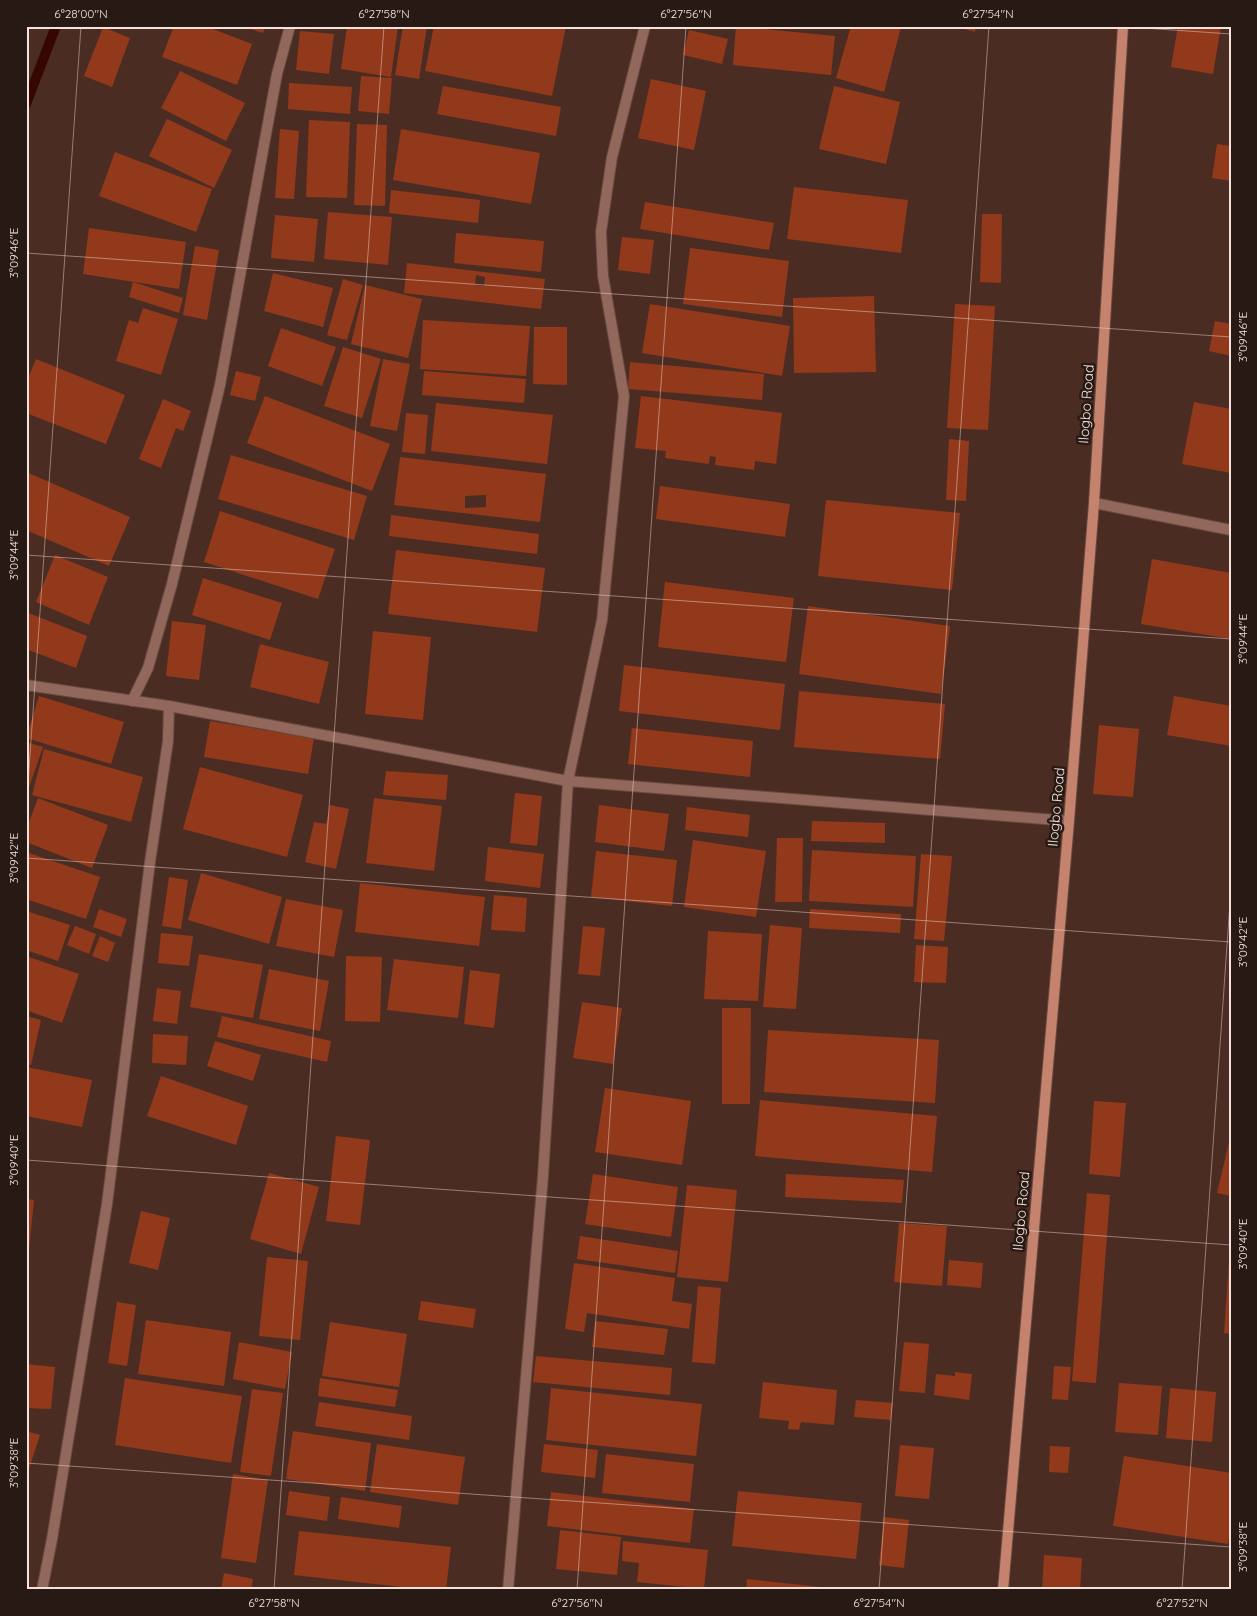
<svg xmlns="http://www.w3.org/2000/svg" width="1257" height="1616" viewBox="0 0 1257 1616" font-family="Quicksand,sans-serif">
<rect width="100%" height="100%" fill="#4b2c23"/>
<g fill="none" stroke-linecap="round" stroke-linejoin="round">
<path stroke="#350700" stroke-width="10" d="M26,104L56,26"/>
</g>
<path fill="#92391b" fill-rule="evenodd" d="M174,26H205L252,44L237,85L162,57Z
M241,26H265L263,33Z
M347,26H398L391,77L341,69Z
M403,26H427L419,79L395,75Z
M434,26H566L552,96L425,71Z
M736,26L835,36L831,75L733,65Z
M851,26L901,27L884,92L836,78Z
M954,26H976L975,32Z
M1178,26H1221L1213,74L1171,67Z
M103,27L130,38L112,87L84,76Z
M689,30L728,39L722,64L683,55Z
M300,31L334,34L329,74L296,70Z
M180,71L245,103L226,141L161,108Z
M361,76L392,78L389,114L358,111Z
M651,79L706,91L694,150L638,138Z
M289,83L352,87L350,114L288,109Z
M443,86L561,107L556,136L437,114Z
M834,86L900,102L886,164L819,149Z
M167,119L232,150L214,188L149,156Z
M309,120L350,122L347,198L306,197Z
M357,124L387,125L385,206L354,205Z
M280,129L299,131L294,199L275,198Z
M401,129L540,153L531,204L393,180Z
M1217,144L1231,146V181L1212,178Z
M115,152L212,189L196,232L99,196Z
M794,187L908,200L901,253L787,239Z
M391,190L480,200L478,223L389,213Z
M645,202L774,223L769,250L640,229Z
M328,212L392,217L388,265L324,259Z
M982,214H1002L1001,283L980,282Z
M275,215L318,219L314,262L271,258Z
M89,228L186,242L179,289L83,274Z
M456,233L544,241L541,272L454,263Z
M622,237L654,240L650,274L618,270Z
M195,246L219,250L207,320L183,315Z
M690,248L789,261L782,317L683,304Z
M407,263L545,279L541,309L404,293ZM476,275L485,277L484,286L475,285Z
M273,273L333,288L323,327L264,311Z
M343,279L363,285L347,340L327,335Z
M133,282L183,298L179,313L129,297Z
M365,285L422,299L408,358L351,344Z
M874,296L876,372L794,373L793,298Z
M650,304L790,326L782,376L642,353Z
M955,304L995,306L988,430L947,428Z
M143,308L178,319L161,375L116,361L129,320L138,323Z
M423,320L530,326L526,376L420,369Z
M1215,321L1231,324V356L1209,351Z
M534,327H567V385L533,384Z
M281,328L336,347L322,386L268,366Z
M343,347L381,359L362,418L324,406Z
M36,359L125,395L106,444L26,413V383Z
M383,359L410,364L397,431L370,426Z
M630,362L764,374L762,400L628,389Z
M236,371L261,377L255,401L230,395Z
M424,371L526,379L524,403L422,395Z
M265,396L390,444L372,491L247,443Z
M641,396L782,413L776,464L755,461L754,470L715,465L716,457L710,456L709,464L665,458L666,451L635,448Z
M163,399L191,411L183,431L176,428L161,468L139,459Z
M1194,402L1231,409V473L1182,464Z
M436,403L553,415L547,464L431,451Z
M406,413L428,415L425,454L402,452Z
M949,439L969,441L966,501L946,500Z
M231,455L367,496L354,540L218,499Z
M400,457L546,474L540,522L394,505ZM486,495V507L465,508V496Z
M26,472L130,517L109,566L26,530Z
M660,486L790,504L785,537L656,519Z
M826,500L960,513L952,590L818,576Z
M220,511L335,549L318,599L204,562Z
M391,515L539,534L537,554L389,536Z
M396,550L545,568L537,632L388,614Z
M55,555L108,577L89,625L36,602Z
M1152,559L1231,573V639L1141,624Z
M203,578L282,603L270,640L192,615Z
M665,582L794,598L786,662L658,647Z
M808,606L950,626L941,694L799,674Z
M26,612L87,636L76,668L26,649Z
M172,621L206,625L199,680L166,676Z
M373,631L431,637L423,720L365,714Z
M260,644L329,662L319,704L250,687Z
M624,665L785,684L780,730L619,711Z
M799,691L945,704L940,759L794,747Z
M39,696L124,722L111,764L26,738Z
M1174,696L1231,706V746L1167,735Z
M210,721L314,738L308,774L204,757Z
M1099,725L1139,729L1133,797L1093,794Z
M632,728L753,741L750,777L628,764Z
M26,742L43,747L28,790H26Z
M44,749L143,777L131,822L32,795Z
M200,767L303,795L287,857L183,829Z
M386,771L448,775L446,800L383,795Z
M515,793L542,796L537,846L510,843Z
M38,798L108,825L92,868L26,842V830Z
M374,798L442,806L434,871L366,863Z
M330,805L349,809L336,869L305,862L314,822L326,824Z
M599,805L669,814L664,851L595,842Z
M687,807L750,815L748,837L685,830Z
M812,821L885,823V843L811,841Z
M777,838H803L802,902H775Z
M693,840L766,851L756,917L684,907Z
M488,847L544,854L540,888L485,881Z
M812,850L916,856L913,907L809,901Z
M596,851L677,860L672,906L591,897Z
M26,852L100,877L86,919L26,899Z
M921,854L952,856L944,941L914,939Z
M201,873L282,897L269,944L188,920Z
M169,877L188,880L181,929L162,926Z
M360,883L485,897L479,946L355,932Z
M494,895L527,898L525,932L491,930Z
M286,899L343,910L334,957L276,946Z
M99,909L127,919L121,937L93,927Z
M810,909L901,914L900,933L809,928Z
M26,911L70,925L58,961L26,950Z
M770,925L802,928L796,1009L763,1007Z
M75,926L96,934L89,954L67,945Z
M583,926L605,928L600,976L578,974Z
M708,931L762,934L758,1001L704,999Z
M161,933L193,936L189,966L158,963Z
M100,936L115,943L108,962L92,956Z
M916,945L948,947L946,983L914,982Z
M199,954L263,965L253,1018L190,1007Z
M26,956L79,974L62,1023L26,1010Z
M346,956L382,957L380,1022L345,1021Z
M394,959L464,967L458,1018L387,1010Z
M269,969L329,981L320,1031L259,1019Z
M470,970L500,974L494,1028L464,1024Z
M157,988L181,991L177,1024L153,1021Z
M582,1002L622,1008L613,1064L573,1058Z
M722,1008H751L750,1104H722Z
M26,1016L41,1020L31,1065L26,1064Z
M222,1016L331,1041L327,1062L217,1037Z
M768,1030L939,1040L935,1103L764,1092Z
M153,1034L188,1036L186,1065L152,1063Z
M215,1041L261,1055L253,1081L207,1066Z
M26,1067L92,1080L82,1127L26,1116Z
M161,1076L248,1106L236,1145L147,1116Z
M605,1088L691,1101L682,1165L595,1152Z
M760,1100L937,1116L932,1172L755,1156Z
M1094,1101L1126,1103L1120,1177L1089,1174Z
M336,1136L370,1140L360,1225L326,1221Z
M1230,1138H1231V1196L1217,1193Z
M269,1173L319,1187L301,1254L250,1239Z
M593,1174L678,1187L671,1237L585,1224Z
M786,1174L904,1180L902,1203L785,1197Z
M687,1185L737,1190L728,1282L677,1277Z
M1087,1193L1110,1195L1096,1383L1072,1381Z
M26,1199L34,1200L28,1259H26Z
M141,1211L170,1218L158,1270L129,1263Z
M899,1223L947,1226L942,1286L894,1282Z
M580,1236L678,1251L675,1273L577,1259Z
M267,1257L308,1261L300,1340L259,1336Z
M949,1260L983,1263L981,1288L947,1285Z
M1229,1261H1231V1334L1224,1333Z
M574,1263L675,1278L672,1301L692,1304L689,1329L587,1313L584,1332L565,1329Z
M698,1286L721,1288L715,1364L692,1362Z
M421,1301L476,1309L473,1328L418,1320Z
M117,1302L136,1305L127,1366L108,1363Z
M146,1320L231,1332L224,1386L138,1374Z
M595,1321L668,1329L664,1355L592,1347Z
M330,1322L407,1334L399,1387L322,1376Z
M239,1342L292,1352L285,1389L233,1379Z
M904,1342L929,1344L925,1393L899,1391Z
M536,1356L672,1368L670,1395L533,1382Z
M26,1364L55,1367L51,1409L26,1408Z
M1054,1366L1071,1367L1068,1400L1052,1399Z
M955,1372L972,1374L969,1400L934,1395L936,1374L955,1376Z
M125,1378L242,1396L231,1463L115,1445Z
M320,1378L398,1390L395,1407L318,1396Z
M763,1382L837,1390L834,1425L801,1422L799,1430L788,1429L789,1421L759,1418Z
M1119,1383L1162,1386L1158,1435L1115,1432Z
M551,1388L702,1404L696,1456L546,1440Z
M1170,1388L1216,1392L1212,1442L1166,1438Z
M252,1389L283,1393L271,1476L240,1472Z
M856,1400L893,1403L891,1420L854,1417Z
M319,1402L412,1416L409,1440L315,1426Z
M26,1431L40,1435L27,1475H26Z
M293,1431L371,1443L365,1491L286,1479Z
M377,1444L465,1457L458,1505L370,1492Z
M544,1444L598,1450L595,1478L541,1472Z
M900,1445L934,1448L929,1499L895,1496Z
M1050,1446L1070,1447L1068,1473L1049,1472Z
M606,1454L694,1464L690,1502L602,1493Z
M1124,1456L1231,1473V1525L1228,1544L1113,1526Z
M233,1474L268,1480L256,1563L221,1558Z
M289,1491L330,1497L327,1521L286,1515Z
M738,1491L862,1503L856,1559L732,1546Z
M551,1492L694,1509L690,1543L547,1526Z
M341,1497L402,1506L399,1528L338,1519Z
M884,1517L909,1520L904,1568L879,1565Z
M560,1530L621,1537L617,1575L556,1569Z
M299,1531L451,1547L446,1590H428L294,1575Z
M623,1541L708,1550L704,1589L637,1582L639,1563L622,1561Z
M1044,1555L1082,1558L1080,1590H1042Z
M224,1573L253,1579L251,1590H221Z
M747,1579L830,1588V1590H746Z"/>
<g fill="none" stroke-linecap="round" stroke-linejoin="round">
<defs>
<path id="minor" d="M1094,503L1231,530
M26,685L169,706L568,781L1069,821
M132,701L148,668L172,584L220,385L277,74L290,26
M42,1590L52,1539L107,1204L150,862L168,741L169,706
M508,1590L543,1176L568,781L602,620L624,396L603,276L601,232L612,157L645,26"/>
<path id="secondary" d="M1003,1590L1069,821L1094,503L1123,26"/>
</defs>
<use href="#minor" stroke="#674940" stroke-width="12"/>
<use href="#secondary" stroke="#674940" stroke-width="12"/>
<use href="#minor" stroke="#91685b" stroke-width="10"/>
<use href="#secondary" stroke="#c5836e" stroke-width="10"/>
</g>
<path fill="none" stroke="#f7e2db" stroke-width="1" stroke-opacity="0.45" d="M1114,26L1231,34M26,253L1231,337M26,555L1231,639M26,812L81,26M26,858L1231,942M26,1160L1231,1245M26,1463L1231,1547M274,1590L384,26M577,1590L686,26M879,1590L989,26M1182,1590L1231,888"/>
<g text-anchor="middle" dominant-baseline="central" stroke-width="5" stroke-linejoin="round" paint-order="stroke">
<g font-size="14" fill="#f7e2db" stroke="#271914">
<text transform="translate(1086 404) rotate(-86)">Ilogbo Road</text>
<text transform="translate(1056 807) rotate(-85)">Ilogbo Road</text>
<text transform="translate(1021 1211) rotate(-85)">Ilogbo Road</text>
</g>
</g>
<rect width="1257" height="1616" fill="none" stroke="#271914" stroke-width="55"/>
<rect x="28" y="28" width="1202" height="1560" fill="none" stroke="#f7e2db" stroke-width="2"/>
<g font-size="12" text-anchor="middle" fill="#f7e2db">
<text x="81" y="18">6°28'00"N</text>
<text x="384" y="18">6°27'58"N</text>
<text x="686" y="18">6°27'56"N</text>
<text x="988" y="18">6°27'54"N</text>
<text transform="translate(14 253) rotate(-90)" y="4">3°09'46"E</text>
<text transform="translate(1243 337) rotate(-90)" y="4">3°09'46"E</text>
<text transform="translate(14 555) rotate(-90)" y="4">3°09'44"E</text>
<text transform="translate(1243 639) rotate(-90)" y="4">3°09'44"E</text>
<text transform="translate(14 858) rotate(-90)" y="4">3°09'42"E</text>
<text transform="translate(1243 942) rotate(-90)" y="4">3°09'42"E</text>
<text transform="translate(14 1160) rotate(-90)" y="4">3°09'40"E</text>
<text transform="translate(1243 1244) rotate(-90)" y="4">3°09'40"E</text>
<text transform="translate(14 1463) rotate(-90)" y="4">3°09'38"E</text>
<text transform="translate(1243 1547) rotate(-90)" y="4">3°09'38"E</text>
<text x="274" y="1607">6°27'58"N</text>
<text x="577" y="1607">6°27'56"N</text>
<text x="879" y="1607">6°27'54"N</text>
<text x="1182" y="1607">6°27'52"N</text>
</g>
</svg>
